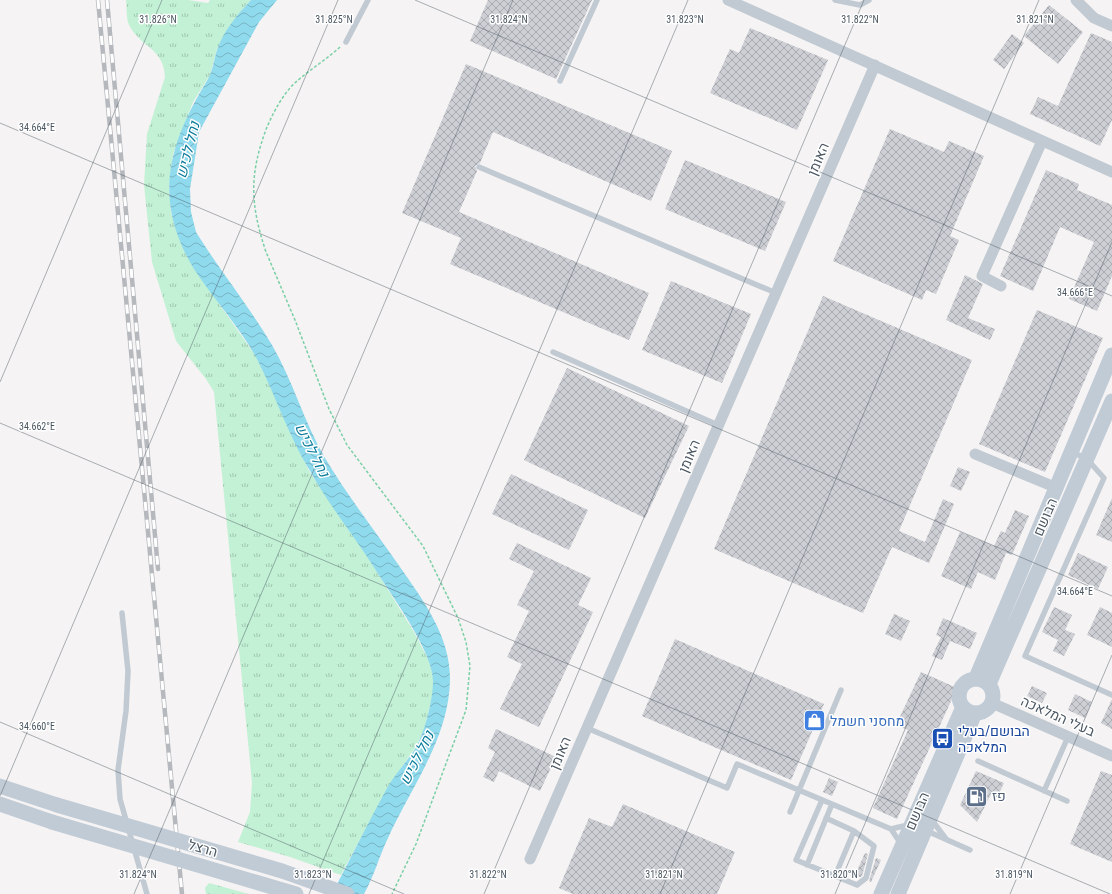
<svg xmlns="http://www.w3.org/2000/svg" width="1112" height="894" viewBox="0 0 1112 894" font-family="'Roboto Condensed',Heebo,sans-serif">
<defs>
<pattern id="grass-tufts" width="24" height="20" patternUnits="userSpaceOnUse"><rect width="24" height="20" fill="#c3f1d5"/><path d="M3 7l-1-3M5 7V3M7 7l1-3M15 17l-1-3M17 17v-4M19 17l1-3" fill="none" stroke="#a0c6b0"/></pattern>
<pattern id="water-waves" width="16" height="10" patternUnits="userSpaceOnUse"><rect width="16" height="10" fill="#90daee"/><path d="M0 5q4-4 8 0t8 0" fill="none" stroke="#78b4c4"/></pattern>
<pattern id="building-cross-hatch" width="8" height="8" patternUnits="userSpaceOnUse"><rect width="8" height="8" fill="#cdcfd5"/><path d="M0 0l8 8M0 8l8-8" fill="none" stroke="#a8abb0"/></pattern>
</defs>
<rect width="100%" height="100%" fill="#f5f3f3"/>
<path fill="url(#grass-tufts)" d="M126,0H188L208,3L210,0H251L242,10L217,49L210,75L193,102L173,154L169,186L171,213L194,268L257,358L309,471L364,551L414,632L429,661L433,676V694L424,730L415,748L388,787L341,875L290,857L238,842L250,812L252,783L214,392L206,379L176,341L152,262L144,185L147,134L165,77C164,48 141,48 129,25C126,18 127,7 126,0Z
M209,883L245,893L250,894H206L205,888Z"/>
<path fill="url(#water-waves)" d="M251,0H277L259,22L199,132L190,189L191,212L196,232C220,271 249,306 272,345C293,381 304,422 325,458C347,495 375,531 400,567C423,600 450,636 450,678C450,737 411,787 388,838C379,857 374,876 364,894H332C350,859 367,825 386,790C394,775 406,763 415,749C425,732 433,700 433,681C433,651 391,595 375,569C354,536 329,505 310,471C289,437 276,397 258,361C241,328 214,300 194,269C152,200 168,144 208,79C213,70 214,59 217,50C224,30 237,15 251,0Z"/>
<path fill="url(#building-cross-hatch)" d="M488,0H592L556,79L470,41Z
M1049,5L1083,32L1058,64L1024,36Z
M750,28L828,60L797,130L710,93L730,49L739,53Z
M1091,33L1112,42V120L1100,146L1030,114L1038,97L1058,106Z
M1012,34L1024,43L1004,69L993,60Z
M466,64L672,151L651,201L493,132L480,163L475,166L477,171L459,212L649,293L629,340L450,264L461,238L402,213Z
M890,129L944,152L949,141L984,156L950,236L959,240L936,294L926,290L922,300L833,261Z
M685,160L786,202L765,251L665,209Z
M1046,170L1079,184L1077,190L1112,205V276L1097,311L1069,299L1094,242L1060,227L1033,291L1000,276Z
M965,275L983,284L968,318L995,329L990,340L946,320Z
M671,281L751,314L722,383L642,350Z
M823,296L972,360L899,531L925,542L943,499L954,504L936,547L929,563L892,547L863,613L714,549Z
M1037,310L1103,338L1045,472L979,444Z
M567,368L689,426L645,518L524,460Z
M958,467L970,472L961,491L950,486Z
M511,474L588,510L569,550L492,514Z
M1112,498V542L1096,535Z
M1015,510L1029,516L1012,555L1006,553L995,580L978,572L971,589L941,576L960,532L994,546L1001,531L1005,533Z
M517,543L591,578L578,605L593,612L539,727L500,709L522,664L507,657L529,611L517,605L534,571L509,559Z
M1078,553L1108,567L1098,589L1068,575Z
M1054,607L1072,615L1065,630L1075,634L1064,656L1053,651L1058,640L1042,632Z
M1100,607L1112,613V647L1087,635Z
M894,614L910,621L901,641L885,634Z
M943,618L977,633L970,649L950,641L942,660L932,656L941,637L936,635Z
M675,639L824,704L791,780L642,716Z
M921,672L957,688L897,819L873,808L908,730L896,725Z
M1032,686L1047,693L1042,703L1027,696Z
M1075,694L1092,702L1085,718L1068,710Z
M1112,699V729L1101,723Z
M496,729L556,757L540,791L499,771L494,782L483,777L495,752L488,748Z
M976,771L1004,783L997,798L991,794L977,822L960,805Z
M1101,771L1112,775V862L1070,844Z
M829,778L838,782L832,796L823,792Z
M623,804L735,852L717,894H573L559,888L589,818L612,827Z
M865,853L868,854L862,876L860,877L855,875Z
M876,858L881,860L871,882L869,881Z"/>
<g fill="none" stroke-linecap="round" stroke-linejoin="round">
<path stroke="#7ad0a6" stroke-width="1.5" stroke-dasharray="3 2" stroke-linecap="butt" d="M340,47C327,59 311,69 297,81C284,92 274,111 267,127C249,174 250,204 266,252L295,320L329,409L347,445L423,546L458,618L466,642L470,666L466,710L416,844L392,894"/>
<path stroke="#c1cad2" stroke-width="5.5" d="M835,0L860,5L869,0
M346,42L368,0
M560,81L597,0
M479,167L776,293
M553,352L718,425
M1072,452L1087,459L1104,478L1025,656L1112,695
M122,613L128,671L126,711L118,770L120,799L147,894
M587,728L727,788L737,764L891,829L901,844
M978,761L1067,801
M1044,791L1068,737
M822,800L796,860L857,885L866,878L874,846L854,831L826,818
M790,812L841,690
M931,819L946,839
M891,829L908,825
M927,831L970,850
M807,865L832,804
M835,876L854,831"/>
<path stroke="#c1cad2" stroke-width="11" d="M728,0L1112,172
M1076,0L1094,18L1112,26
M1001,286L982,276L1042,141
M975,454L1057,488
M992,703L1112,756
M530,859L875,65"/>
<path stroke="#c1cbd6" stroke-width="15" d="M976,678L1112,355
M959 696a17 17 0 1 1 34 0a17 17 0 1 1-34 0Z
M989,684L1112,401
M0,786L57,805
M0,804L52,822
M881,894L963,707
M898,894L975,713"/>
<defs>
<path id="rail" d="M98,0L182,894
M107,0L158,569"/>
</defs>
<use href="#rail" stroke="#b5b8bd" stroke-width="4.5"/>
<use href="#rail" stroke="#fff" stroke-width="3" stroke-dasharray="9" stroke-linecap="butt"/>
<path stroke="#c1cbd6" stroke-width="15" d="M57,805L282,871L347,894
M52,822L296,894"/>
</g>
<path fill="none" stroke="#4a5661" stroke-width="1" stroke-opacity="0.45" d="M415,0L1112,296M0,123L1112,596M0,382L162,0M0,423L1110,894M0,722L404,894M0,796L338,0M134,894L513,0M309,894L688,0M484,894L864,0M660,894L1039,0M835,894L1112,242M1010,894L1112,655"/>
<defs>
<symbol id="shop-square" viewBox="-11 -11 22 22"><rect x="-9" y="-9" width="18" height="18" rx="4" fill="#3f7fe0" stroke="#fff"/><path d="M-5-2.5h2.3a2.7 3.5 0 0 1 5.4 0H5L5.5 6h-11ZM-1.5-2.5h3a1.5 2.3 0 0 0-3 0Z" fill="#fff"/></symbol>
<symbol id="bus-square" viewBox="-11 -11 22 22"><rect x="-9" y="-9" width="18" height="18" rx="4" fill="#1a4fb4" stroke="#fff"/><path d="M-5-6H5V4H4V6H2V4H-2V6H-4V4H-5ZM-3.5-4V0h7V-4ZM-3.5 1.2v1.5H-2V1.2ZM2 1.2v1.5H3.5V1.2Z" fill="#fff"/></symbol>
<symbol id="fuel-square" viewBox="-11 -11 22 22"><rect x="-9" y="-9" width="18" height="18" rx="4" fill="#5c6f8a" stroke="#fff"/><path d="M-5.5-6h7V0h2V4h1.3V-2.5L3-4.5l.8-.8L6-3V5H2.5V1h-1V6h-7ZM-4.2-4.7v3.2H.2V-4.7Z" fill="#fff"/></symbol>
</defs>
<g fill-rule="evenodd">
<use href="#shop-square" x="802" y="708" width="25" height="25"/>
<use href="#bus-square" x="930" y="726" width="25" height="25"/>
<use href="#fuel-square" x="964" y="784" width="25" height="25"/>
</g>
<g text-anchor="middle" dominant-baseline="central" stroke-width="3" stroke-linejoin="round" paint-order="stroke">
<g font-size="14" fill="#4a5661" stroke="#fff">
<text transform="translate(818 159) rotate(-67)">האומן</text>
<text transform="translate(689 456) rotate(-67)">האומן</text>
<text transform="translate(1045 517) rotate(-67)">הבושם</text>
<text transform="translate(1058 716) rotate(24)">בעלי המלאכה</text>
<text transform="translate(560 753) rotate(-67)">האומן</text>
<text transform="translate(917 811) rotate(-67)">הבושם</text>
<text transform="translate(203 848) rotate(16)">הרצל</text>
</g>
<g font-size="14" fill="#366cbe" stroke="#fff" text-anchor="start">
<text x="830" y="721">מחסני חשמל</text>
</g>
<g font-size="14" fill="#164399" stroke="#fff" text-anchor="start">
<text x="958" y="731">הבושם/בעלי<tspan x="958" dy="16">המלאכה</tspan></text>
</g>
<g font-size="14" fill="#4e5e75" stroke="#fff" text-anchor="start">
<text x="992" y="796">פז</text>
</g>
<g font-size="15" font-style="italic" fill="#0c7c9b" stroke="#fff">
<text transform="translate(188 150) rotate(-76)">נחל לכיש</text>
<text transform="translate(312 450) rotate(63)">נחל לכיש</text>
<text transform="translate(417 758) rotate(-63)">נחל לכיש</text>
</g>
</g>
<g font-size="10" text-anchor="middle" fill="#4a5661" stroke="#fff" stroke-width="3" stroke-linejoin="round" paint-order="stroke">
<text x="1035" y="23">31.821°N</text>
<text x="334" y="23">31.825°N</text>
<text x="509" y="23">31.824°N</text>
<text x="685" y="23">31.823°N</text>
<text x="860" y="23">31.822°N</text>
<text x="158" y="23">31.826°N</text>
<text x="37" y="131">34.664°E</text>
<text x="1075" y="296">34.666°E</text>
<text x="37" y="430">34.662°E</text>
<text x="1075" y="595">34.664°E</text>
<text x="37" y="730">34.660°E</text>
<text x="138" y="878">31.824°N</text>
<text x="313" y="878">31.823°N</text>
<text x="488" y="878">31.822°N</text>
<text x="664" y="878">31.821°N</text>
<text x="839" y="878">31.820°N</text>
<text x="1014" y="878">31.819°N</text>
</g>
</svg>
